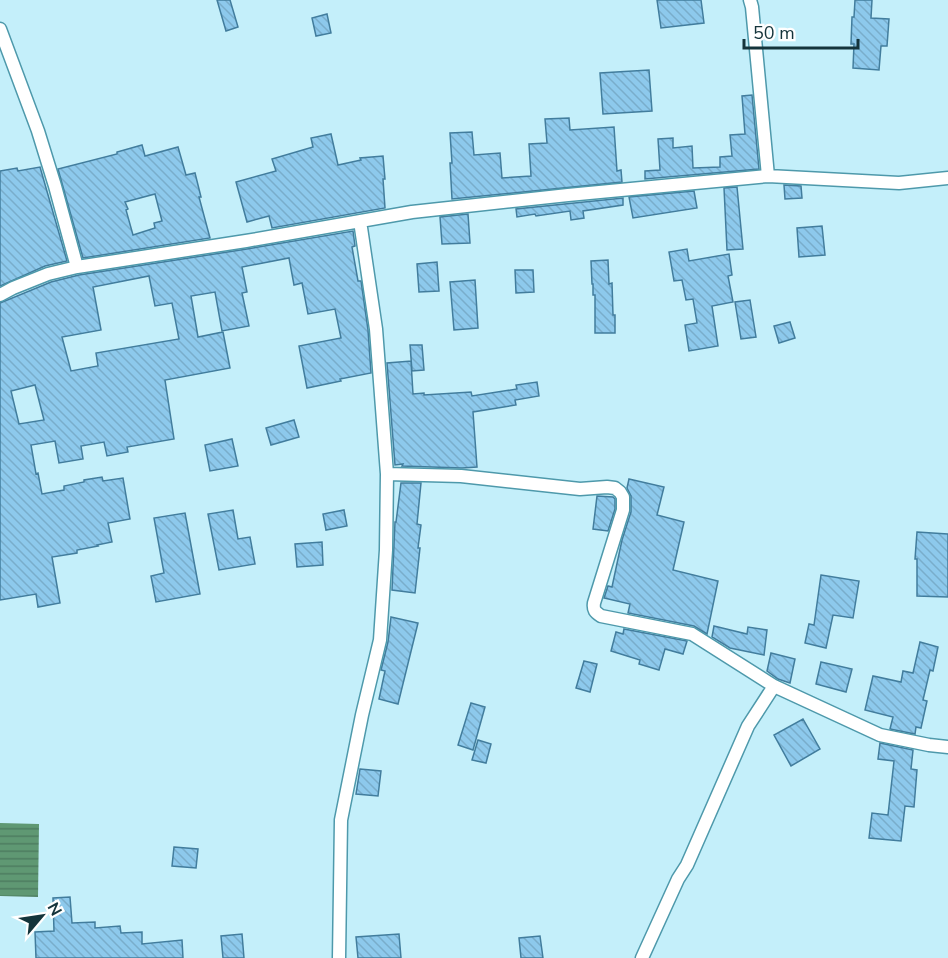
<svg xmlns="http://www.w3.org/2000/svg" width="948" height="958" viewBox="0 0 948 958" font-family="'Nunito Sans',sans-serif">
<defs>
<pattern id="water-rules" width="6" height="5" patternUnits="userSpaceOnUse" patternTransform="scale(1.5)"><rect width="6" height="5" fill="#5f9873"/><path d="M0 2.5h6" fill="none" stroke="#4d7d60"/></pattern>
<pattern id="building-back-hatch" width="6" height="6" patternUnits="userSpaceOnUse" patternTransform="scale(1.5)"><rect width="6" height="6" fill="#8dc9ec"/><path d="M-1 5l2 2M0 0l6 6M5-1l2 2" fill="none" stroke="#79adcb"/></pattern>
</defs>
<rect width="100%" height="100%" fill="#c4effa"/>
<path fill="url(#water-rules)" d="M0,823L39,824L38,897L0,896Z"/>
<path fill="url(#building-back-hatch)" stroke="#427d9d" stroke-width="1.5" fill-rule="evenodd" d="M217,0H230L238,27L226,31Z
M657,0H701L704,23L661,28Z
M855,0H872L871,18L889,19L887,46H881L879,70L853,68L854,44H851L852,17H854Z
M327,14L331,33L316,36L312,18Z
M649,70L652,111L603,114L600,73Z
M752,95L759,169L645,179V171L660,170L658,139L673,138V148L692,146L693,168L720,167V157L732,156L730,135L745,134L742,96Z
M569,118L570,130L614,127L617,171L621,170L622,182L452,199L450,163H452L450,133L472,132L474,155L500,153L502,178L531,176L529,144L547,143L545,119Z
M331,134L338,165L361,160L360,158L383,156L385,179H383L385,208L272,228L269,216L247,222L236,182L276,171L272,159L313,147L311,138Z
M142,145L145,156L178,147L186,175L195,173L201,197H199L210,238L83,258L58,169L117,154V152ZM155,194L162,221L154,223L155,228L133,235L126,210L128,209L125,202Z
M40,167L67,261L45,266L0,286V171L17,168L18,171Z
M784,185L801,186L802,198L785,199Z
M737,187L743,249L727,250L724,188Z
M694,191L697,208L633,218L629,197Z
M623,198V205L583,211L584,218L571,220L570,211L536,216L535,214L517,217L516,209Z
M468,214L470,243L442,244L440,217Z
M822,226L825,255L799,257L797,228Z
M353,231L355,246L352,247L358,281H361L368,330L371,373L340,379L341,381L307,388L299,346L341,338L335,309L308,314L302,283L294,285L289,258L242,267L247,292L242,293L249,326L222,331L215,292L191,296L198,337L223,332L230,368L165,380L174,439L127,447L128,452L107,456L104,442L81,446L83,459L59,463L55,441L31,445L36,474L38,473L42,494L64,490V486L84,482V480L102,477L103,481L123,478L130,519L108,523L112,542L97,545L98,546L77,550V553L52,557L60,603L38,607L36,594L0,600V303L51,282L79,275L247,249ZM149,276L155,306L172,303L179,339L96,353L98,366L71,371L62,337L101,330L93,287ZM35,385L44,420L19,424L11,391Z
M687,249L689,261L729,254L732,275L728,276L733,302L712,306L718,346L689,351L685,325L697,323L693,299L686,300L682,280L674,281L669,252Z
M608,260L609,284L612,283L613,315H615V333H595V295H593V284H592L591,261Z
M437,262L439,291L419,292L417,264Z
M515,270H533L534,292L516,293Z
M475,280L478,328L454,330L450,282Z
M750,300L756,337L741,339L735,302Z
M790,322L795,338L779,343L774,326Z
M410,345H422L424,370L412,371Z
M411,361L413,394L424,393V395L471,392L472,396L517,389L516,385L537,382L539,396L515,400L516,405L473,412L477,467L462,468L402,466L403,464L395,465L387,363Z
M294,420L299,437L271,445L266,428Z
M232,439L238,466L210,471L205,445Z
M629,479L664,487L657,515L684,522L673,570L718,581L707,634L694,626L628,613L630,604L604,598L608,586L612,587L622,540L631,512V496L627,488Z
M401,483H421L417,524L421,525L418,548H420L415,593L392,590L395,522H396Z
M597,496L613,497L615,499V509L608,531L593,529Z
M233,510L238,539L250,537L255,564L219,570L208,514Z
M344,510L347,526L326,530L323,514Z
M185,513L200,594L156,602L151,576L164,573L154,518Z
M917,532L948,534V597L917,596V559H915Z
M322,542L323,565L297,567L295,544Z
M821,575L859,581L853,618L833,615L826,648L805,643L809,624L814,625Z
M391,617L418,623L398,704L379,699L385,671L381,670L388,642Z
M714,626L747,634L748,627L767,630L764,655L730,648L712,637Z
M624,629L687,641L683,654L665,649L659,670L639,664L640,660L611,651L616,632L623,634Z
M920,642L938,647L933,671L930,670L923,700L927,701L921,728L916,727L915,734L890,729L893,717L865,710L873,676L901,682L903,671L913,673Z
M771,653L795,659L790,683L778,679L767,671Z
M584,661L597,664L590,692L576,688Z
M821,662L852,669L846,692L816,684Z
M471,703L485,707L473,750L458,745Z
M803,719L820,749L791,766L774,735Z
M478,740L491,744L486,763L472,760Z
M880,743L913,750L911,769L917,770L914,807L905,806L901,841L869,838L872,813L888,815L894,761L878,759Z
M360,769L381,771L378,796L356,794Z
M174,847L198,849L196,868L172,866Z
M70,897L72,923L95,922V928L120,926L121,933L142,932V944L182,940L183,958H36L35,932L54,931L53,898Z
M242,934L244,958H223L221,936Z
M399,934L401,958H358L356,937Z
M540,936L543,958H521L519,938Z"/>
<g fill="none" stroke-linecap="round" stroke-linejoin="round">
<defs>
<path id="minor" d="M750,0L752,7L768,176
M0,29L38,131L55,186L77,267
M0,295L13,288L48,274L77,267L246,241L412,212L568,195L768,176L899,183L948,178
M387,474L461,476L580,489L607,487L615,488L620,492L623,497V510L594,603C593,610 595,612 601,616L692,634L774,686L880,735L929,745L948,747
M339,958L341,820L362,715L380,640L386,550L387,474L376,329L360,221
M642,958L678,879L687,865L748,726L774,686"/>
</defs>
<use href="#minor" stroke="#4e99ab" stroke-width="15"/>
<use href="#minor" stroke="#fff" stroke-width="12"/>
</g>
<g transform="translate(42 916) rotate(61)" stroke="#ffffff" stroke-width="4.5" paint-order="stroke">
<path d="M0-4.5L10 22L0 15L-10 22Z" fill="#14343b"/>
<text y="-9" font-size="16" font-weight="bold" text-anchor="middle" fill="#14343b">N</text>
</g>
<path d="M744 39v9h114v-9" fill="none" stroke="#14343b" stroke-width="3"/>
<text x="753" y="39" font-size="18" fill="#14343b" stroke="#ffffff" stroke-width="4.5" paint-order="stroke">50 m</text>
</svg>
